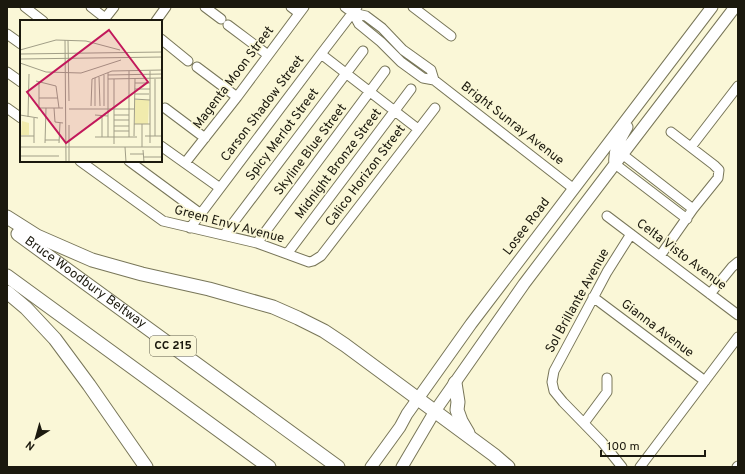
<svg xmlns="http://www.w3.org/2000/svg" width="745" height="474" viewBox="0 0 745 474" font-family="Overpass,sans-serif">
<rect width="100%" height="100%" fill="#faf7d7"/>
<g fill="none" stroke-linecap="round" stroke-linejoin="round">
<defs>
<path id="minor" d="M25,7L43,21
M91,7L105,18
M205,7L221,19
M291,7L299,13
M345,7L353,13L359,24L381,42L401,62L423,78L434,80L574,189
M413,7L451,36
M353,13L366,16L382,28L403,50L431,70L434,80
M103,21L114,7
M156,21L166,7
M228,25L268,55
M7,34L21,44
M161,39L188,61
M321,54L418,129
M197,67L237,97
M7,72L21,82
M7,108L21,118
M165,108L205,138
M161,146L220,188
M691,147L738,86
M622,154L693,209
M80,161L163,221L257,243L309,262L313,261L321,256L435,108
M129,161L201,214
M185,163L237,97L304,7
M615,164L687,219
M607,216L738,315
M190,228L321,54L357,7
M224,235L363,51
M257,243L385,71
M287,254L411,89
M660,256L693,209L718,178L719,170L714,165L671,132
M710,294L732,267L738,262
M593,297L705,381
M584,423L607,392V378
M622,467L602,442L563,402L554,391L552,382L554,371L576,330L607,272L631,234
M640,467L738,337
M737,467L738,466"/>
<path id="major" d="M615,164C613,150 621,138 627,127
M371,467L400,427L407,414L471,324L712,7
M402,467L435,411L524,284L615,164L735,7"/>
<g id="highway">
<path d="M7,217L37,236L92,260L142,274L209,289L273,307L298,318L324,331L345,345L494,455L508,467"/>
<path id="s1" d="M18,234L338,467"/>
<path d="M7,276L269,467"/>
<path d="M7,292L26,308L55,339L89,385L146,467"/>
<path d="M455,383L458,402L457,410L461,421L468,433"/>
</g>
</defs>
<use href="#minor" stroke="#787659" stroke-width="11"/>
<use href="#major" stroke="#787659" stroke-width="13"/>
<use href="#highway" stroke="#787659" stroke-width="15"/>
<use href="#minor" stroke="#fff" stroke-width="9"/>
<use href="#major" stroke="#fff" stroke-width="11"/>
<use href="#highway" stroke="#fff" stroke-width="13"/>
</g>
<g text-anchor="middle" dominant-baseline="central" stroke-width="3.5" stroke-linejoin="round" paint-order="stroke">
<rect fill="#faf7d7" stroke="#5e5c4a" stroke-width="1" x="150" y="336" width="46" height="20" rx="3"/>
<g font-size="12" font-weight="bold" fill="#1b190e">
<text x="173" y="346">CC 215</text>
</g>
<g font-size="13" fill="#1b190e" stroke="#faf7d7">
<text transform="translate(234 78) rotate(-53)">Magenta Moon Street</text>
<text transform="translate(263 109) rotate(-53)">Carson Shadow Street</text>
<text transform="translate(512 124) rotate(38)">Bright Sunray Avenue</text>
<text transform="translate(283 135) rotate(-53)">Spicy Merlot Street</text>
<text transform="translate(311 150) rotate(-53)">Skyline Blue Street</text>
<text transform="translate(339 164) rotate(-53)">Midnight Bronze Street</text>
<text transform="translate(366 176) rotate(-53)">Calico Horizon Street</text>
<text transform="translate(229 225) rotate(15)">Green Envy Avenue</text>
<text transform="translate(527 227) rotate(-53)">Losee Road</text>
<text transform="translate(681 255) rotate(37)">Celta Visto Avenue</text>
<text stroke="none"><textPath href="#s1" startOffset="83">Bruce Woodbury Beltway</textPath></text>
<text transform="translate(578 301) rotate(-61)">Sol Brillante Avenue</text>
<text transform="translate(657 329) rotate(37)">Gianna Avenue</text>
</g>
</g>
<g transform="translate(20 20)">
<rect width="142" height="142" fill="#faf7d7"/>
<path d="M115,80H129L128,104H115ZM2,101L9,103V115H1Z" fill="#f1ebad"/>
<path fill="none" stroke="#a19e87" stroke-width="1" d="M45,20L46,142M48,20L49,81M0,30L36,20L66,21L100,30M0,34L142,32M0,39L142,37M0,43L26,52L61,53L101,40M88,55L142,54M79,57L80,86M75,58V86M88,59L142,58M16,61L36,66L39,88M115,63H130M115,69H130M115,74H129M19,78H38M114,79L130,80M71,86L72,59L92,51L142,50M84,86V55M19,88H43M34,88L35,102L43,103M49,89H114M19,90V62M0,95L18,98M75,95L88,96M94,95H109M8,97L9,54M94,100H109M114,104H130M94,106H109M94,111H109M0,116H14M114,116L115,59M125,116H142M135,116V59M75,117H117M82,117V95M88,117V53M109,117V51M25,120H39M14,123V98M25,123L26,88M39,123L40,103M130,123V51M94,124V59M0,127H142M105,127L106,142M122,127V104M123,130L124,142M110,134H124M0,136H39M124,137H142M49,142V105"/>
<path fill="#c2185b" fill-opacity="0.15" stroke="#c2185b" stroke-width="2" d="M89,10L128,62L46,123L7,72Z"/>
<rect width="142" height="142" fill="none" stroke="#1b190e" stroke-width="2"/>
</g>
<rect width="745" height="474" fill="none" stroke="#1b190e" stroke-width="16"/>
<g transform="translate(36 438) rotate(217)" stroke="#faf7d7" stroke-width="3" paint-order="stroke">
<path d="M0-3L7 15L0 10L-7 15Z" fill="#1b190e"/>
<text y="-6" font-size="11" font-weight="bold" text-anchor="middle" fill="#1b190e">N</text>
</g>
<path d="M601 450v6h104v-6" fill="none" stroke="#1b190e" stroke-width="2"/>
<text x="607" y="450" font-size="12" fill="#1b190e" stroke="#faf7d7" stroke-width="3" paint-order="stroke">100 m</text>
</svg>
